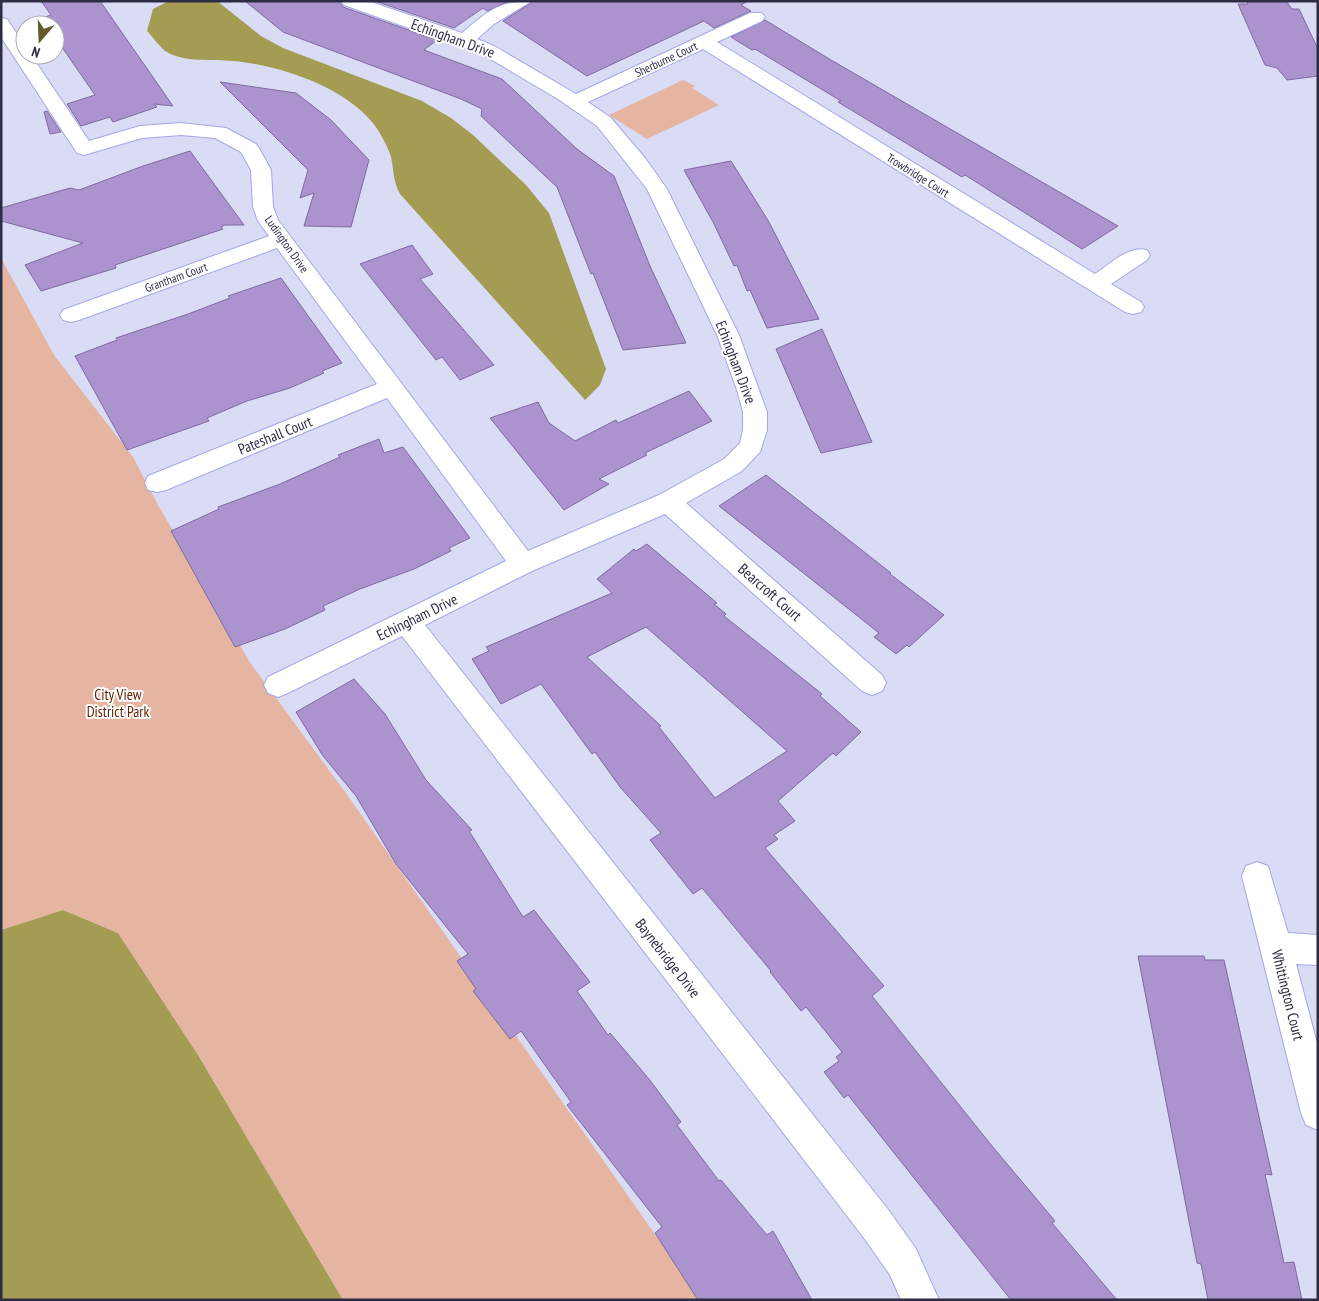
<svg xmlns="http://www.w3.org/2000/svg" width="1319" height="1301" viewBox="0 0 1319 1301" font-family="'PT Sans Narrow',sans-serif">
<rect width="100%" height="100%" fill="#dadbf5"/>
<path fill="#e5b5a2" d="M683,80L695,86L692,88L719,105L647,139L609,115Z
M1,258L54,355L133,457L158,505L251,664L348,796L701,1300H343L198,1055L118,933L63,910L1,930Z"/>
<path fill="#a59c54" d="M169,1H217L261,36L283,48L422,101L451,118L473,135L526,185L549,213L606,369L600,385L585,400L400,194C393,181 394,171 391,157C389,149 382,137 378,130C350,88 280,65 233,61C212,59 184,63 165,51C159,46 153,37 147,31L153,9Z
M63,910L118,933L198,1055L343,1300H1V930Z"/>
<path fill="#ab93ce" stroke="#816aa2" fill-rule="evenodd" d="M41,1H100L173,106L154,104L157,107L113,122L110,117L81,126L67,104L95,95L55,37V25H47L42,18L51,15Z
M245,1H339L343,7L437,40L424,50L502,79L577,149L614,176L650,266L686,343L623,350L593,273L591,274L557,187L481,116L482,109L461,99L283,32Z
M375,1H510L487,11L483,8L454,28Z
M534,1H748L741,5L751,11L714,28L704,21L587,76L503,21Z
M1247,1H1286L1292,9H1299L1318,49V76L1287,80L1277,68L1265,65L1238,4H1248Z
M765,20L831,60L1118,226L1082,249L965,175L962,177L838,102L841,101L755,49L752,50L731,37Z
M220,82L296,93L331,120L369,160L351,227L304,226L314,193L300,198L308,170Z
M47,111L61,132L50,134L44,112Z
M190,151L244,225H225L221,227L223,229L115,265L116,268L41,291L25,265L83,243L1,221V208L70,188L79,190L143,166Z
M731,161L769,222L819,319L767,328L750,290L747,291L737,265L734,266L713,222L684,170Z
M412,245L433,274L420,279L494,365L460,380L442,357L436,360L360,264Z
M281,278L342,363L322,371L324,373L290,388L247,401L207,418L209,421L127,450L75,356L117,340L116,338L188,314L230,298L228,296Z
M822,329L872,442L821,453L776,349Z
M689,391L712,421L645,453L647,455L599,479L609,484L564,510L490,418L538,402L549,423L575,441L616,420L618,423Z
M379,439L384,453L403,447L470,538L449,548L451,551L414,569L360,589L323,606L325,610L285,629L235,647L171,531L219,509L218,507L280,484L340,457L338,455Z
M766,475L891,573L890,574L944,615L909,647L907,645L896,654L874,637L879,633L719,506Z
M647,544L717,603L714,604L726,614L724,616L822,694L820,696L861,732L836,756L833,753L778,801L795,821L774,835L778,839L765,848L884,986L872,996L992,1146L1055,1221L1052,1223L1117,1300H1011L848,1095L844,1098L824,1072L839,1061L836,1057L842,1052L806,1007L801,1011L770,972L771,971L702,888L693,894L650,840L661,833L620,787L595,752L592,754L541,684L501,704L472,659L489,651L486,647L612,593L597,579L634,549L636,551ZM646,627L737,707L787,751L715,798L659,727L661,726L587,657Z
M354,679L385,714L426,780L472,830L469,831L523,917L534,910L590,982L577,991L608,1035L610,1033L649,1079L681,1122L677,1125L719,1181L721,1180L767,1235L773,1231L812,1300H698L655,1233L662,1227L567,1105L571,1102L521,1031L510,1039L473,991L476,989L457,961L468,954L396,864L356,796L323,756L296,712Z
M1138,956H1204L1205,960H1224L1272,1175L1265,1174L1284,1263L1294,1262L1302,1300H1208L1201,1264L1197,1263Z"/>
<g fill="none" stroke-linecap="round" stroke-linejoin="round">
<defs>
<path id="minor" d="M341,1H368L462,33C487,12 498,1 532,1L494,24L477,39L494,46L576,94L750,13H762L765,17L762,21L717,42L1095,274C1110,264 1129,245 1147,250L1150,255L1147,260L1111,284L1141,302L1144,307L1141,312L1133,314L1125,312L703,49L588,102L611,118L645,158L667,189L739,335L767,412V430L760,452L742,471L686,503L882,675L886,683L882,691L872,695L862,691L665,514L532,571L425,625L890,1212L916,1249L939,1300H901L890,1275L864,1238L402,636L288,693L278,697L268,693L264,685L268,677L506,561L387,398L166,490L157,492L148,490L145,483L148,476L377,384L277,248L79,320L71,322L63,320L60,315L63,310L269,236L258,221L253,207L251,170L241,152L215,138L181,135L142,138L84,155L77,153L1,37V18L7,19L25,46V55H31L89,141L140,126L181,123L226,128L256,144L259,148L271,170L273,207L278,220L528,551L659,495L724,459L740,443L743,430V412L737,390L717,335L647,189L597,126L558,99L482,54L344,5Z
M1257,862L1268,866L1288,933L1318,935V965L1296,964L1318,1047V1130L1306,1125L1301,1113L1242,876L1246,866Z"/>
</defs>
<use href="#minor" stroke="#a4a7e4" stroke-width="2"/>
<use href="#minor" fill="#fff" fill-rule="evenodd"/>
</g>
<g text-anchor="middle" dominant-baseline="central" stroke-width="4" stroke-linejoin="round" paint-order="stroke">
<g font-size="12" fill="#2c2d45" stroke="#fff">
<text transform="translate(666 59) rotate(-25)">Sherburne Court</text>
<text transform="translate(918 175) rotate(32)">Trowbridge Court</text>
<text transform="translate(287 244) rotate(55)">Ludington Drive</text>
<text transform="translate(176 277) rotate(-20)">Grantham Court</text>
</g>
<g font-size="15" fill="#2c2d45" stroke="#fff">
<text transform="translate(453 38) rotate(20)">Echingham Drive</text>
<text transform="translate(736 362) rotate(69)">Echingham Drive</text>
<text transform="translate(275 435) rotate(-22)">Pateshall Court</text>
<text transform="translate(770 592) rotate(41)">Bearcroft Court</text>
<text transform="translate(417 617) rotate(-26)">Echingham Drive</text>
<text transform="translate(668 958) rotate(52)">Baynebridge Drive</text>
<text transform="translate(1288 995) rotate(76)">Whittington Court</text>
</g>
<g font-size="15" fill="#632406" stroke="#fff">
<text x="118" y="694">City View<tspan x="118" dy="17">District Park</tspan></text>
</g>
</g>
<rect width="1319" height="1301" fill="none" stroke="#2c2d45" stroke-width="5"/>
<g transform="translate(40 40) rotate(199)"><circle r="24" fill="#ffffff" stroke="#ababb5"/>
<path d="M0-4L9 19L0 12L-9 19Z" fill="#635c29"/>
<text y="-8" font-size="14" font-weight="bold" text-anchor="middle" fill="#2c2d45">N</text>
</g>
</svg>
